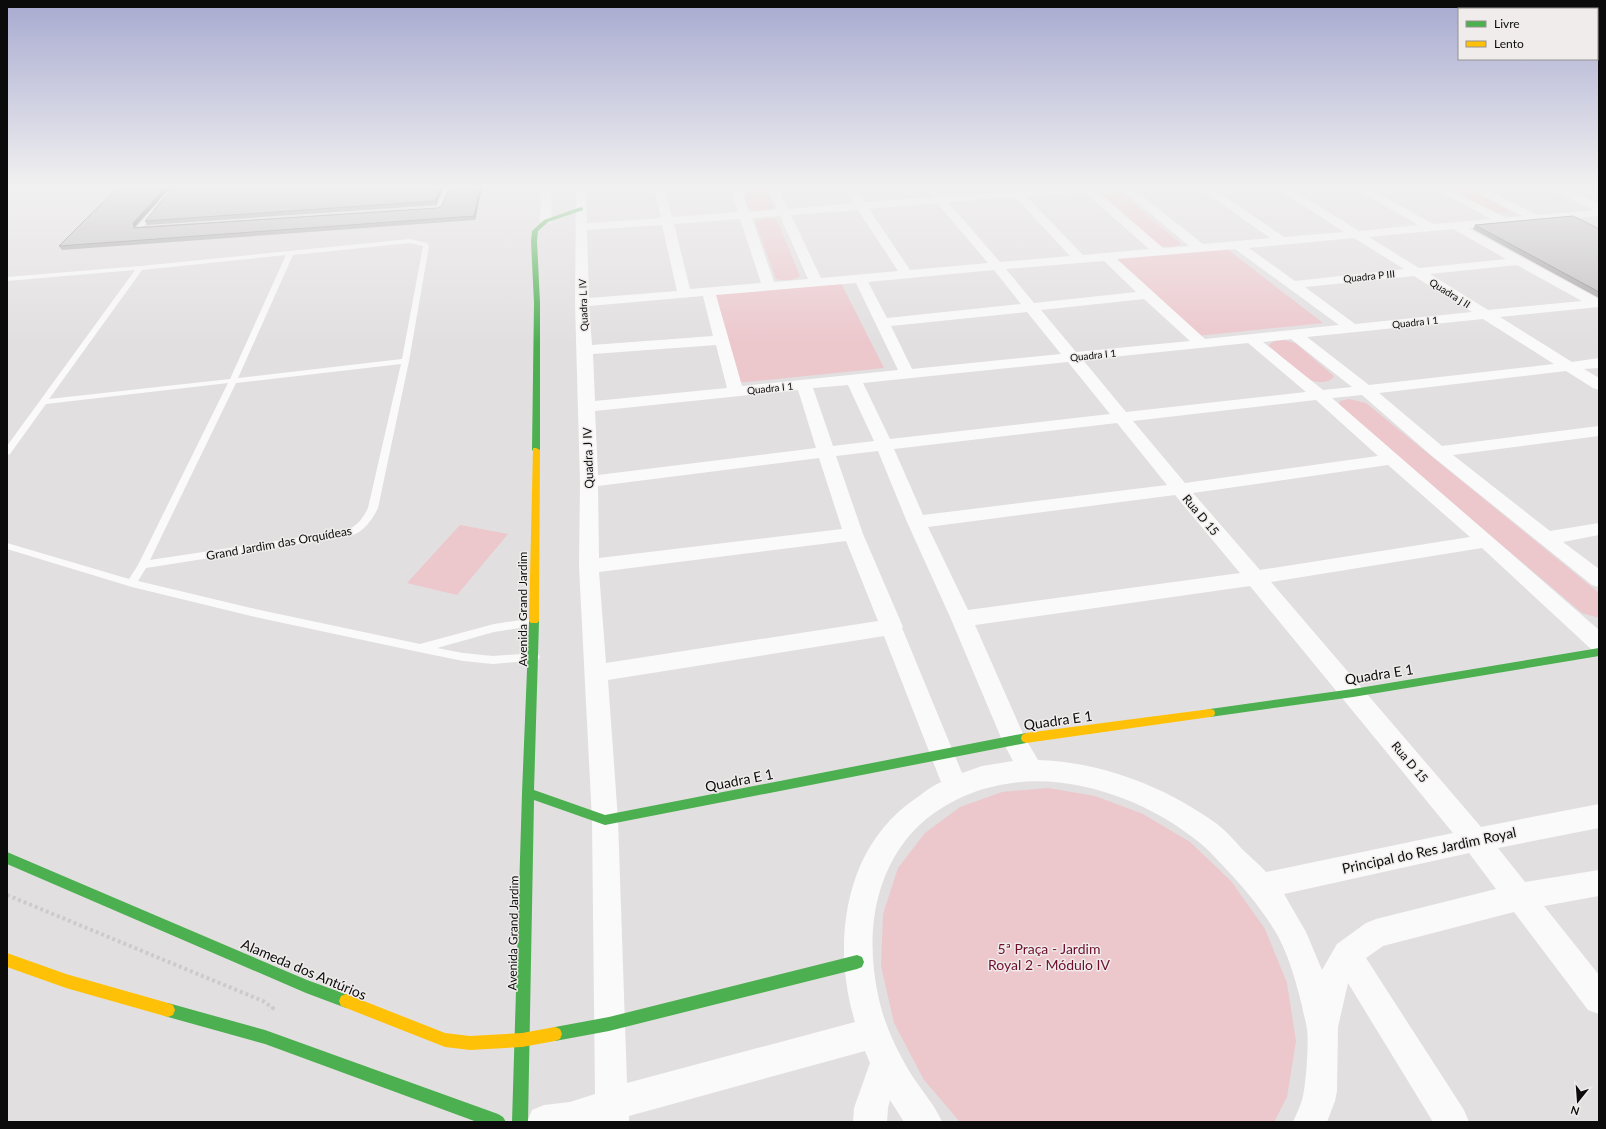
<svg xmlns="http://www.w3.org/2000/svg" width="1606" height="1129" viewBox="0 0 1606 1129" font-family="Lato,sans-serif">
<rect width="100%" height="100%" fill="#e2dfe0"/>
<path fill="#ecc7cc" d="M740,187H765L774,207L773,209L759,212L749,209Z
M1443,187H1464L1510,211V212L1497,213Z
M1106,192L1121,193L1181,244L1173,247L1160,246L1101,195Z
M767,218L777,220L800,276C793,281 785,281 776,279L755,221Z
M1227,249L1323,323L1196,336L1115,258Z
M841,283L884,368L737,383L714,294Z
M1284,340L1295,343L1334,376C1330,384 1315,383 1308,379C1298,374 1279,354 1269,346L1270,344L1275,341Z
M1349,399L1366,403L1599,593V618L1582,613L1338,406L1340,401Z
M460,525L508,534L457,595L407,583Z
M1048,788L1095,796L1143,814L1190,842L1231,881L1265,929L1287,983L1296,1041L1287,1097L1274,1122H960L924,1080L894,1023L881,966L883,914L898,868L925,833L960,807L1002,792Z"/>
<g fill="none" stroke-linecap="round" stroke-linejoin="round">
<path stroke="#cccbcb" stroke-width="4" stroke-dasharray="3 3" stroke-linecap="butt" d="M7,895L263,1001L273,1008L269,1011"/>
<path fill="#fbfafa" fill-rule="evenodd" d="M445,187H451L441,209L427,210V208L437,207Z
M152,210L157,211L143,227H149V229L136,230V228Z
M410,239L427,243L429,246L409,361L378,508C372,520 364,532 350,536L146,568L138,581L251,608L420,644L494,624L534,618L538,619L539,622L538,625L494,632L437,648L463,653L493,656L534,653L538,654L540,657L538,660L493,664L463,661L419,652L251,616L132,587L7,549V543L129,579L138,565L228,383L46,404L10,454L7,455V446L135,270L7,281V277L140,266ZM410,243L423,246L402,359L238,378L293,255ZM286,255L230,379L49,399L142,270ZM401,364L368,508C363,518 358,525 348,530L150,560L236,383Z"/>
<path fill="#fbfafa" fill-rule="evenodd" d="M541,187H551L552,221L550,223H542L540,221Z
M576,187H586L587,223L661,218L654,187H664L672,217L738,212L730,187H741L749,212L777,209L767,187H778L788,209L854,203L844,187H855L865,202L932,197L926,187H937L943,196L1009,191L1007,187H1017L1020,190L1057,187H1113L1108,190L1097,191L1163,248L1189,246L1119,187H1131L1203,244L1270,238L1198,187H1211L1284,237L1344,232L1275,187H1288L1359,231L1418,225L1353,187H1367L1433,224L1491,219L1431,187H1445L1506,218L1522,216L1467,187H1481L1537,215L1594,210L1546,187H1561L1599,204V216L1468,228L1599,299V307L1500,317L1572,362L1599,358V368L1584,369L1599,378V390L1593,388L1566,371L1379,393L1442,446L1599,426V436L1453,455L1550,531L1599,523V535L1563,542L1599,569V587L1592,585L1432,456L1362,395L1332,398L1599,630V651L1591,649L1482,548L1271,582L1481,827L1599,804V828L1498,848L1525,882L1599,870V896L1544,906L1599,975V1014L1588,1010L1514,912L1383,946L1366,958L1464,1110L1469,1122H1433L1348,983L1338,1027L1337,1091L1335,1101L1327,1122H1293C1296,1115 1300,1107 1302,1100C1306,1087 1309,1043 1307,1029C1306,1021 1303,1013 1302,1006C1296,982 1290,960 1279,938C1265,913 1247,891 1227,870C1218,861 1210,851 1200,843C1149,801 1072,772 1006,784C967,790 929,810 905,841C871,886 867,942 878,995C884,1024 896,1049 911,1074C921,1090 935,1105 942,1122H904L890,1100L888,1108L887,1122H853L854,1108L870,1063L865,1051L629,1116V1122H527L532,1110L544,1105L570,1102L595,1094L592,820L579,566L580,482L575,303ZM1085,192L1149,249L1083,255L1026,196ZM1015,197L1070,256L1000,262L948,202ZM937,203L988,263L910,270L869,209ZM858,210L898,271L821,278L791,215ZM780,216L808,279L774,282L752,218ZM740,219L761,283L690,289L674,224ZM662,225L677,291L589,298L587,230ZM1453,229L1506,259L1419,268L1369,237ZM1354,238L1404,269L1295,281L1249,248ZM1235,249L1339,325L1205,339L1117,259ZM1104,261L1136,292L1034,303L1006,269ZM1517,265L1582,301L1488,310L1430,274ZM994,270L1021,304L887,318L868,282ZM1414,276L1472,312L1355,324L1305,287ZM856,283L898,370L742,386L716,295ZM703,296L713,336L592,345L589,306ZM1144,299L1190,341L1076,352L1041,310ZM1027,312L1061,354L912,369L891,326ZM1483,319L1554,364L1369,385L1307,337ZM1291,339L1352,387L1323,390L1263,342ZM1248,343L1306,392L1126,412L1083,360ZM716,345L727,388L595,401L593,354ZM1068,362L1110,414L890,439L863,383ZM848,385L874,441L833,446L813,388ZM798,390L816,448L598,475L595,411ZM1316,400L1378,456L1185,483L1133,421ZM1117,423L1167,485L923,515L894,449ZM878,451L907,522L951,619L1002,740L1013,761L982,766L962,773L902,628L903,627L863,534L836,456ZM819,458L842,529L599,558L598,486ZM1388,465L1470,537L1260,570L1193,493ZM1175,495L1240,573L968,610L928,527ZM846,541L878,621L606,663L599,572ZM1250,586L1453,833L1266,872C1258,863 1249,856 1241,848C1234,840 1226,831 1217,824C1166,787 1102,762 1038,760L1024,736L975,625ZM884,636L941,782C932,786 923,793 915,799C844,847 831,944 855,1022L627,1083L618,820L608,680ZM1469,853L1496,889L1376,919L1366,923L1337,944L1322,970L1306,932L1284,894Z"/>
<path fill="#4caf50" fill-rule="evenodd" d="M581,207L583,208V210L548,222L538,231L537,241L540,303V450L536,452L532,450L534,303L531,241L532,231L544,220Z
M534,617L537,619L539,621L534,790L605,815L1026,733L1030,735L1031,738L1030,741L1026,743L605,825L534,800L528,1122H512L522,793L529,621L531,619Z
M1599,648V656L1353,697L1210,717L1206,716L1205,713L1206,710L1210,709L1353,689Z
M7,852L307,980L351,996L353,1001L351,1006L346,1008L306,993L7,864Z
M857,955L862,957L864,962L862,967L857,969L609,1031L555,1041L550,1039L548,1034L550,1029L555,1027L609,1017Z
M168,1003L265,1030L498,1114L503,1117L506,1122H477L265,1044L168,1017L163,1015L161,1010L163,1005Z"/>
<path fill="#ffc107" fill-rule="evenodd" d="M533,448H536L540,450L539,621L537,623H531L529,621Z
M1210,709L1214,710L1215,713L1214,716L1210,717L1026,743L1022,741L1021,738L1022,735L1026,733Z
M7,953L66,974L168,1003L173,1005L175,1010L173,1015L168,1017L66,988L7,967Z
M346,994L445,1033L470,1036L522,1033L555,1027L560,1029L562,1034L560,1039L555,1041L522,1047L470,1050L445,1047L341,1006L339,1001L341,996Z"/>
</g>
<path fill="#a5a3a3" d="M443,187L436,205L147,225L145,221Z
M482,187L475,220L62,250L59,246L135,227L438,208Z
M1475,225L1599,229V298L1473,229Z"/>
<path fill="#868585" d="M166,187H171L135,227L136,232L133,223Z
M441,187H443L436,205L435,201Z
M480,187H482L475,220L474,216Z"/>
<path fill="#c0bebe" stroke="#868585" d="M118,187H166L133,223L134,228L438,208L442,205L450,187H480L474,216L59,246Z
M174,187H441L435,201L145,221Z
M1573,216L1599,229V292L1475,225Z"/>
<linearGradient id="sky" x2="0" y2="1"><stop stop-color="#a7aad0"/><stop offset="0.54" stop-color="#f2f1f1"/><stop offset="1" stop-color="#f2f1f1" stop-opacity="0"/></linearGradient>
<rect width="1606" height="345" fill="url(#sky)"/>
<g text-anchor="middle" dominant-baseline="central" stroke-width="3" stroke-linejoin="round" paint-order="stroke">
<g font-size="10" fill="#0c0b0b" stroke="#f0ecec">
<text transform="translate(1369 276) rotate(-6)">Quadra P III</text>
<text transform="translate(1450 293) rotate(32)">Quadra j II</text>
<text transform="translate(583 305) rotate(-92)">Quadra L IV</text>
<text transform="translate(1415 322) rotate(-6)">Quadra I 1</text>
<text transform="translate(1093 355) rotate(-6)">Quadra I 1</text>
<text transform="translate(770 388) rotate(-6)">Quadra I 1</text>
</g>
<g font-size="12" fill="#0c0b0b" stroke="#f0ecec">
<text transform="translate(588 458) rotate(-92)">Quadra J IV</text>
<text transform="translate(1201 515) rotate(50)">Rua D 15</text>
<text transform="translate(279 543) rotate(-10)">Grand Jardim das Orquídeas</text>
<text transform="translate(522 609) rotate(-90)">Avenida Grand Jardim</text>
<text transform="translate(1410 762) rotate(50)">Rua D 15</text>
<text transform="translate(513 933) rotate(-89)">Avenida Grand Jardim</text>
</g>
<g font-size="14" fill="#0c0b0b" stroke="#f0ecec">
<text transform="translate(1379 674) rotate(-9)">Quadra E 1</text>
<text transform="translate(1058 720) rotate(-8)">Quadra E 1</text>
<text transform="translate(739 780) rotate(-11)">Quadra E 1</text>
<text transform="translate(1429 850) rotate(-12)">Principal do Res Jardim Royal</text>
<text transform="translate(304 969) rotate(23)">Alameda dos Antúrios</text>
</g>
<g font-size="14" fill="#6d0e2d" stroke="#f0ecec">
<text x="1049" y="948">5ª Praça - Jardim<tspan x="1049" dy="16">Royal 2 - Módulo IV</tspan></text>
</g>
</g>
<rect width="1606" height="1129" fill="none" stroke="#0c0b0b" stroke-width="16"/>
<rect x="1458" y="8" width="140" height="52" fill="#f0ecec" stroke="#959292"/>
<rect x="1466" y="21" width="20" height="6" fill="#4caf50" stroke="#959292"/>
<text x="1494" y="28" font-size="12" fill="#0c0b0b">Livre</text>
<rect x="1466" y="41" width="20" height="6" fill="#ffc107" stroke="#959292"/>
<text x="1494" y="48" font-size="12" fill="#0c0b0b">Lento</text>
<g transform="translate(1578 1101) rotate(197)" stroke="#f0ecec" stroke-width="3" paint-order="stroke">
<path d="M0-3L7 15L0 10L-7 15Z" fill="#0c0b0b"/>
<text y="-6" font-size="11" font-weight="bold" text-anchor="middle" fill="#0c0b0b">N</text>
</g>
</svg>
